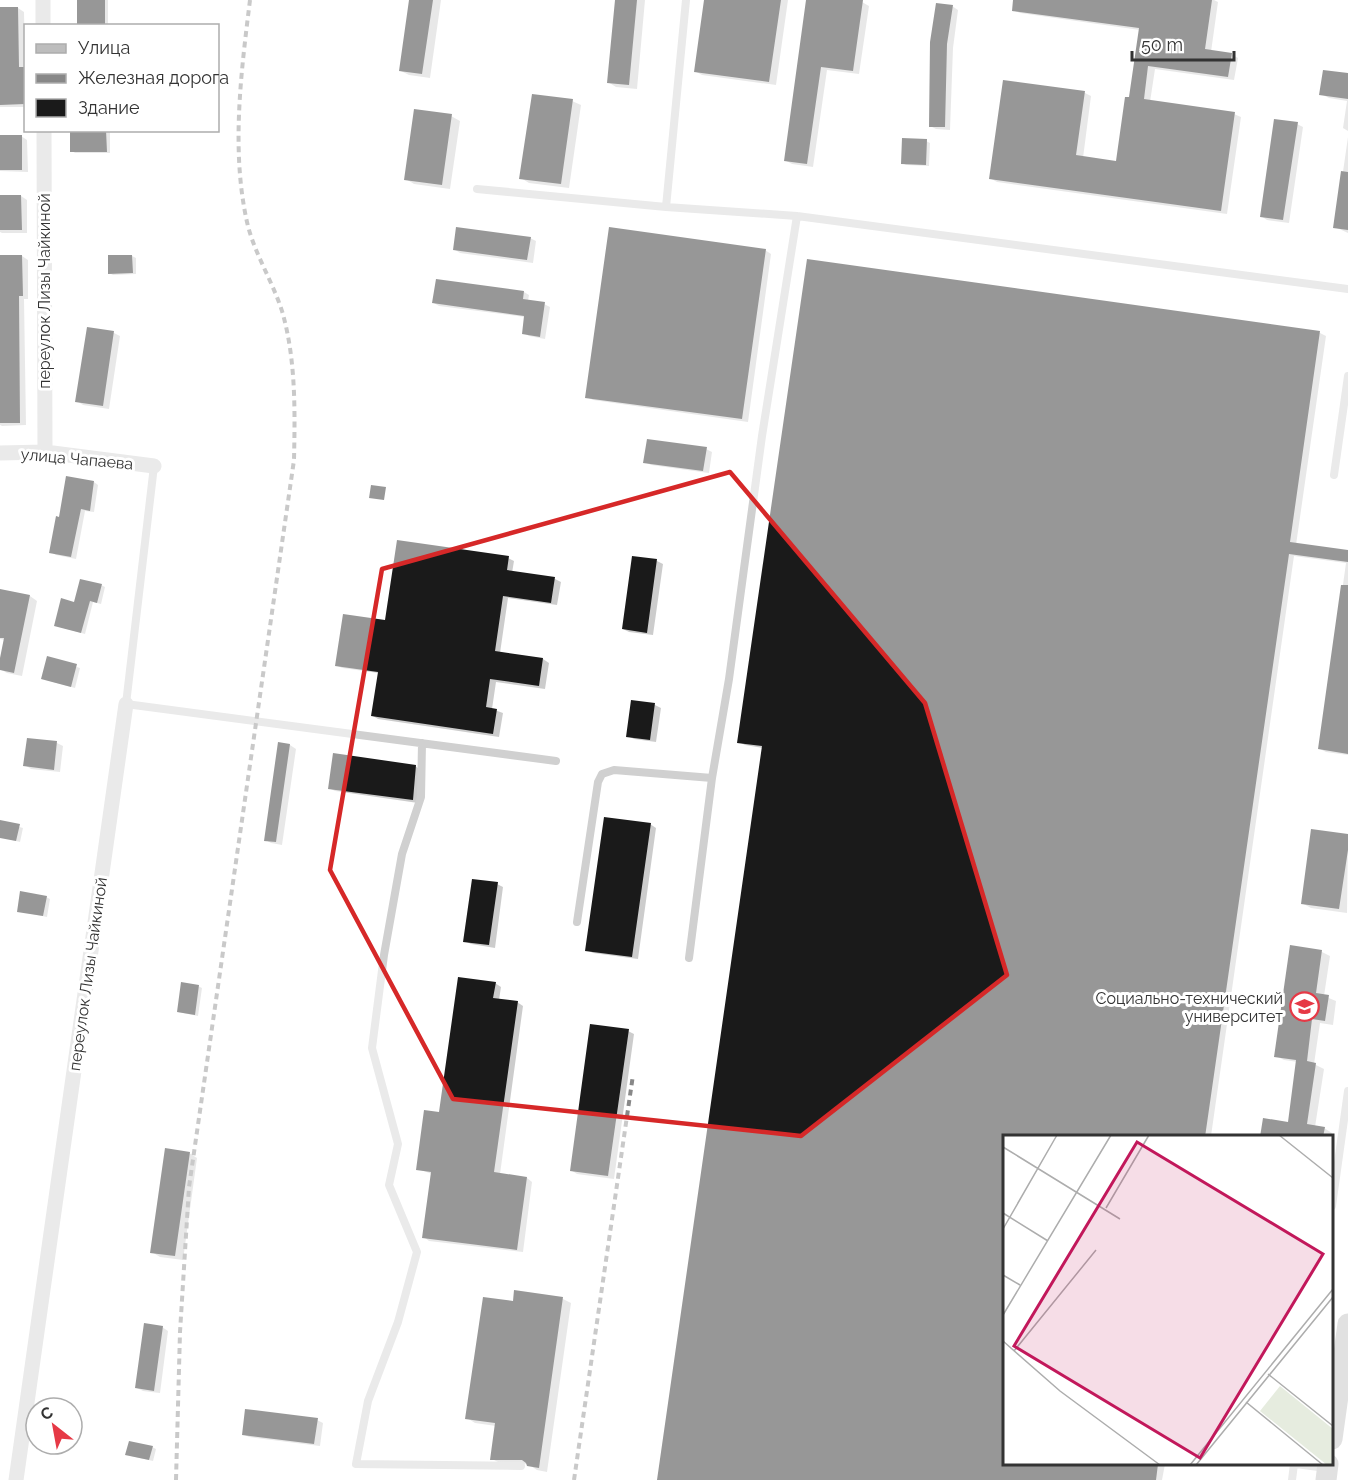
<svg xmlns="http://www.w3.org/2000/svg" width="1348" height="1480" viewBox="0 0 1348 1480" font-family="Raleway,sans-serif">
<rect width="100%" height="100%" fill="#fff"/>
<path fill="#0003" d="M79,0H108V26H79Z
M411,0H441L430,78L409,75L401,71Z
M616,0H645L637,89L616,87L608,82Z
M705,0H788L776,85L702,75L695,71Z
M808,0H849L862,2L869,6L859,74L827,70L813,167L792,164L785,160Z
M1015,0H1214L1218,2L1211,52L1231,54L1238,58L1234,80L1155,69L1150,102L1234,114L1241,117L1227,214L997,182L990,178L1004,81L1085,93L1091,96L1083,158L1118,162L1130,99L1140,30L1020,13L1013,10Z
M952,6L958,10L953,48L950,130L936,129L930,126Z
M18,8L24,12L26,107H0V9Z
M1348,75V131L1343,128L1347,101L1329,98L1321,94Z
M572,101L581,105L569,188L529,183L521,178Z
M451,116L460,121L450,189L414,184L406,179Z
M1297,124L1303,127L1289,223L1267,220L1261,216Z
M72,130H110V153H75L72,151Z
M0,136H21L27,140L28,172L0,171Z
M1348,137V233L1335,227Z
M926,141L930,143L929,166L906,165L902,163Z
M21,196L27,200V233H2L0,232V197Z
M530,238L536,241L533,263L460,253L454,249Z
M765,250L771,254L748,422L593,400L587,397Z
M22,256L28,260V299H24L26,425L2,426L0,425V257Z
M132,256L136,258V274L113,275L109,273Z
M808,261L1320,333L1326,336L1296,545L1348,552V549V755L1326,752L1320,749L1346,563L1294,556L1211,1136H1004V1464H1165L1162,1480H658L763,748L745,745L739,742Z
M524,292L529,295L528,301L544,304L550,307L545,339L529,336L524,333L525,317L439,306L434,303Z
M88,328L114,333L120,336L109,409L83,405L77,401Z
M706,449L712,452L709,473L651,465L645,462Z
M94,482L98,485L94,512L85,511L76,559L56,555L51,552L61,519Z
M633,557L657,561L663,564L653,635L629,632L623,629Z
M508,558L514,561L512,573L555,579L561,582L557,605L508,598L500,653L543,659L549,663L545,689L496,682L492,709L503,713L499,737L378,719L373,716L379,673L342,668L336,665L387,622Z
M101,585L105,587L101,604L93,602L85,634L60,627L75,603Z
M0,590L30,596L37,601L22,676L7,673L0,669L5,640L0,639Z
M48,658L80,668L75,688L46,680Z
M633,702L655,705L661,708L656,742L634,739L628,736Z
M28,739L57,743L63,746L60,772L31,769L25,765Z
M279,744L290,745L296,749L282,845L271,843L266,840Z
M415,766L421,770L418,803L335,791L329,788Z
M2,822L23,828L20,842L0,837Z
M650,824L656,828L638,959L593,953L587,950Z
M1348,835L1347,913L1311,908L1302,903Z
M497,884L503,887L495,948L471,944L465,941Z
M46,897L50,899L47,917L18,911Z
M1292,947L1322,952L1330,956L1324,996L1336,1001L1333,1025L1320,1023L1314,1064L1324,1069L1315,1127L1324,1128L1332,1133L1331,1136H1262L1289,1123L1298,1062L1284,1060L1276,1056Z
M495,983L501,987L499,1000L517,1002L523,1006L500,1174L527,1178L532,1182L523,1252L429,1241L424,1237L432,1174L418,1169Z
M198,986L202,988L198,1016L178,1012Z
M628,1031L634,1034L614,1179L577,1174L571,1170Z
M189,1153L197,1158L183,1260L160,1257L152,1252Z
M516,1292L563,1299L571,1303L547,1472L537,1470L528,1464L500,1463L492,1459L496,1426L475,1423L467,1418L514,1303Z
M162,1327L168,1331L160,1393L143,1391L137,1388Z
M317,1420L323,1423L320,1446L249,1437L243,1434Z
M152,1447L156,1449L153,1461L131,1456Z"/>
<path fill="#1a1a1a" d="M77,0H105V26H77Z
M409,0H433L422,74L399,71Z
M615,0H637L629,85L607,83Z
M704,0H781L769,82L694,72Z
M806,0H863L853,71L821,67L807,164L784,161Z
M1013,0H1212L1205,49L1232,53L1228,77L1148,66L1144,99L1235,112L1221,211L989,179L1003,80L1085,91L1076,155L1116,161L1125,97H1129L1139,28L1012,11Z
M936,3L953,5L947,44L945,127H929L930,42Z
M0,7H18L19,67H25V104L0,105Z
M1323,70L1348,73V99L1319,95Z
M532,94L573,99L561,184L519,179Z
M414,109L452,114L442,185L404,180Z
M1274,119L1298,122L1283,220L1260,217Z
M70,130H106L107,152H70Z
M0,135H22V170H0Z
M902,138L927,139L926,165L901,164Z
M1341,171L1348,172V230L1333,228Z
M0,195H21L22,230H0Z
M456,227L531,237L527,260L453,250Z
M609,227L766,249L742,419L585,398Z
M0,255H22L23,296H19L20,423H0Z
M108,255H132L133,273L108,274Z
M807,259L1320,331L1290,542L1348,550V562L1289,554L1205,1137H1005V1464H1158L1156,1480H657L762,746L737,743Z
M436,279L524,291L523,299L545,302L540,337L522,334L524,316L432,303Z
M87,327L114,331L103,406L75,402Z
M647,439L707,447L703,471L643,463Z
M66,476L94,481L90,511L81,509L71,557L49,553L56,516L59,517Z
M371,485L386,487L384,500L369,498Z
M397,540L509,556L507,570L555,577L551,603L503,596L495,651L543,658L539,686L490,679L486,707L497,709L493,734L371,716L378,672L335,666L343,614L385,620Z
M632,556L657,559L647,633L622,629Z
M80,579L102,584L97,603L90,601L81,633L54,626L61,598L74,602Z
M1341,585H1348V754L1318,749Z
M0,589L30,595L14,673L0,670V658L4,638H0Z
M47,656L77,664L71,687L41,679Z
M631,700L655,703L650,740L626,737Z
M27,738L57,741L54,770L23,766Z
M278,742L290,744L276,842L264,841Z
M333,753L416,765L413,800L328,789Z
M604,817L651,823L632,957L585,951Z
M0,820L20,824L16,841L0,838Z
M1311,829L1348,834V850L1339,909L1301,904Z
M472,879L498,882L489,945L463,942Z
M20,891L47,896L43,916L17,912Z
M1290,945L1322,950L1316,993L1329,995L1325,1021L1312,1019L1307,1061L1316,1063L1307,1124L1325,1127L1323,1137H1260L1263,1118L1288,1122L1296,1060L1274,1057Z
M458,977L496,982L493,998L518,1001L494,1172L527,1177L517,1250L422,1238L431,1172L416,1170L424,1110L439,1112Z
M181,982L199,985L195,1015L177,1012Z
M590,1024L629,1029L608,1176L570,1171Z
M165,1148L190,1152L175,1256L150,1253Z
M514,1290L563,1297L539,1468L527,1466L526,1463L522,1460H490L495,1423L465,1419L483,1297L513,1301Z
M144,1323L163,1326L154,1391L135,1388Z
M245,1409L318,1418L314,1444L242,1435Z
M129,1441L153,1446L149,1460L125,1455Z"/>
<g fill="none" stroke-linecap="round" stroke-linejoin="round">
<path stroke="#d0d0d0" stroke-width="8" d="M477,189L666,207L797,216L1348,289
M666,207L686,0
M154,466L126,704L556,761
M1334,475L1348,376
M422,743L421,797L402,854L384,955L372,1048L398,1144L389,1185L417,1252L398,1322L368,1401L356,1464L521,1466
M577,922L598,782L602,774L614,770L712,778
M689,958L712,778L729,679L762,436L797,216
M1332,1206L1348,1091
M1296,1464L1326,1468
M1292,1480L1294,1464"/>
<path stroke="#d0d0d0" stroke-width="15" d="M43,0V26
M44,130L45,452
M0,453L45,452L154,466
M16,1480L126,704"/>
<path stroke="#bdbdbd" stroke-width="21" d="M1332,1439L1348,1324
M1326,1480L1328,1464"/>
<path stroke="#888" stroke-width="4" stroke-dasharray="6 4.5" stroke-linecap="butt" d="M176,1480L180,1332L189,1187L294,460C295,411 296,359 282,311C272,280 254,253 247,222C231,150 241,73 250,0
M574,1480L633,1075"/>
</g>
<path d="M0 0H1348V1480H0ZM730,472L925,703L1007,975L801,1136L453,1099L330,870L382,569Z" fill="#fff" fill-opacity=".55" fill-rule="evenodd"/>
<path fill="none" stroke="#d62828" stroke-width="4.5" stroke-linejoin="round" d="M730,472L925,703L1007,975L801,1136L453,1099L330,870L382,569Z"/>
<defs>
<symbol id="university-ring" viewBox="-11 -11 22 22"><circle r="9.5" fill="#fff" stroke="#e63946" stroke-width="1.5"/><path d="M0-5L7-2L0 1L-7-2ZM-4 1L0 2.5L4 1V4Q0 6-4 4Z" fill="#e63946"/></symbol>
</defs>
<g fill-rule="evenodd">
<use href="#university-ring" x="1288" y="990" width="33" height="33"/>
</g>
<g text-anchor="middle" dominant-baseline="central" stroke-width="6" stroke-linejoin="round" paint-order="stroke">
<g font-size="16" fill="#333" stroke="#fff">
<text transform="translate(44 291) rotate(-90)">переулок Лизы Чайкиной</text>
<text transform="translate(77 459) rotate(5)">улица Чапаева</text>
<text transform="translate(88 974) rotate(-82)">переулок Лизы Чайкиной</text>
</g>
<g font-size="16" fill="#333" stroke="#fff" text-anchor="end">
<text x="1283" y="998">Социально-технический<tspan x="1283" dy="18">университет</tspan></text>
</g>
</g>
<g transform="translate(1003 1135)">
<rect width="330" height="330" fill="#fff"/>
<path d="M277,251L330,294V330H324L257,276Z" fill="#e6ecdf"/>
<path fill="none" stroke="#adadad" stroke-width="1.5" d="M276,0L330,43M0,12L117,84M103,73L146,0M0,78L45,106M0,94L54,0M0,140L17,150M0,180L108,0M0,206L57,256L157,330M11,216L93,115M265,239L330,291M243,267L320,330M187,330L330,154M193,330L330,162"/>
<path fill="#c2185b" fill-opacity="0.15" stroke="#c2185b" stroke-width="3" d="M134,7L320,119L197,323L11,211Z"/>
<rect width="330" height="330" fill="none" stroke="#333" stroke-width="3"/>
</g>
<rect x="24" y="24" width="195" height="108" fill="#ffffff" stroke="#adadad" stroke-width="1.5"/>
<rect x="36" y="44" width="30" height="9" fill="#bdbdbd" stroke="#adadad" stroke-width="1.5"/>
<text x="78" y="54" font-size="18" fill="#333333">Улица</text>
<rect x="36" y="74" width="30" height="9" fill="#888888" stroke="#adadad" stroke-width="1.5"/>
<text x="78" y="84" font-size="18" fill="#333333">Железная дорога</text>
<rect x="36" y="99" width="30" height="18" fill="#1a1a1a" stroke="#adadad" stroke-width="1.5"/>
<text x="78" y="114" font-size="18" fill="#333333">Здание</text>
<g transform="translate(54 1426) rotate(329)"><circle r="28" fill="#ffffff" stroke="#adadad" stroke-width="1.5"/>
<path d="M0-4.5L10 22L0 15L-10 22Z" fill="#e63946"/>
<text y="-9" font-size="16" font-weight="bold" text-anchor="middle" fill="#333333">С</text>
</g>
<path d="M1132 51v9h102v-9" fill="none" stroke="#333333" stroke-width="3"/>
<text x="1141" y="51" font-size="18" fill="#333333" stroke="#ffffff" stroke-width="4.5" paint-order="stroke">50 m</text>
</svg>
